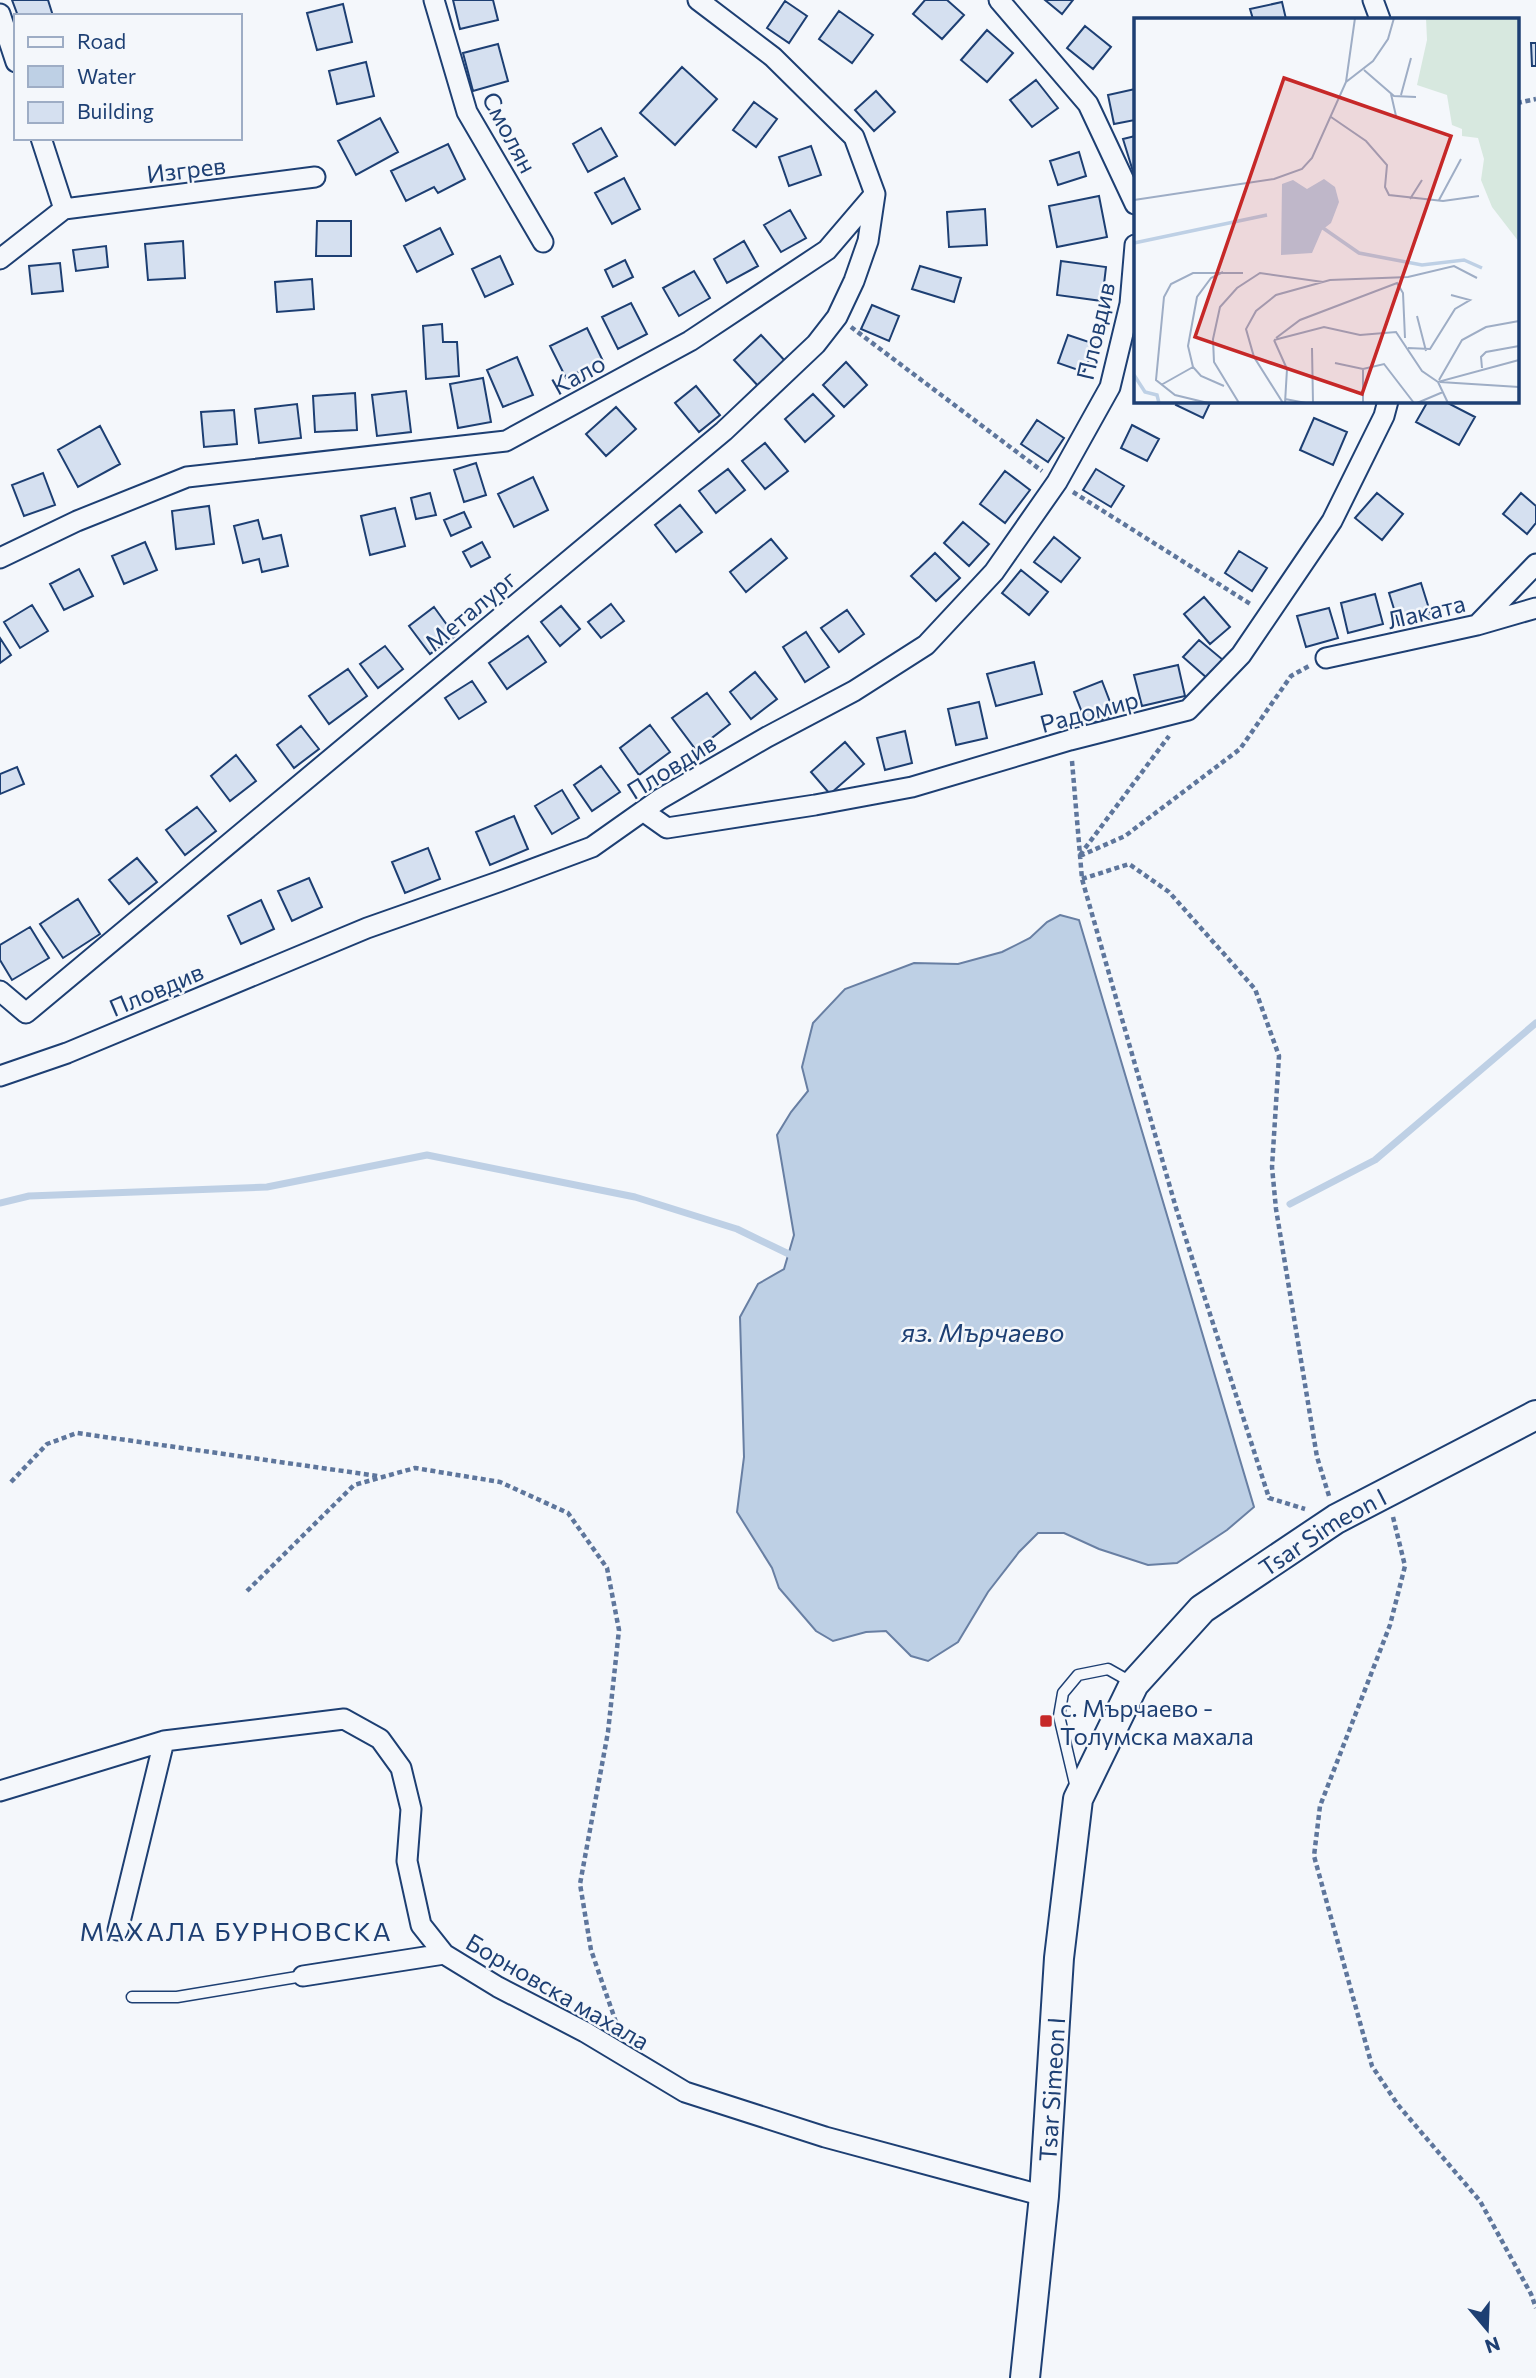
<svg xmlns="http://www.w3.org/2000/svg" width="1536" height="2378" viewBox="0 0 1536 2378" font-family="Commissioner,sans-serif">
<rect width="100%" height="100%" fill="#f4f7fb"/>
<path fill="#bed0e5" stroke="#687fa3" stroke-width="2" d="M1060,915L1079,920L1254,1507L1227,1530L1177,1563L1148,1565L1099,1549L1064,1533H1038L1019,1552L988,1592L958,1642L928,1661L911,1656L886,1631L866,1632L833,1641L816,1631L779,1588L772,1568L737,1512L744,1457L740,1317L758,1284L784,1269L794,1235L777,1135L791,1112L808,1091L802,1067L813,1023L845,989L914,963L958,964L1002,952L1030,938L1047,922Z"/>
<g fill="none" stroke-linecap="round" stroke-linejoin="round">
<path stroke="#bed0e5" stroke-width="7" d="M0,1203L29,1196L267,1187L427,1155L635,1197L737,1229L795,1257
M1290,1204L1375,1160L1536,1023"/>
</g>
<path fill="#d5e0f0" stroke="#1d3f73" stroke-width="2" d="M12,0H48L53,16H18Z
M453,0H493L498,20L460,29Z
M925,0H947L964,15L942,39L913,14Z
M1045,0H1073L1062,14Z
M785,1L807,16L789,43L767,28Z
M1282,2L1286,19H1253L1250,9Z
M343,4L352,42L317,50L307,13Z
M839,11L873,35L852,63L819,39Z
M1085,26L1111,47L1093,69L1067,48Z
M987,30L1013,53L987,82L961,60Z
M1531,43H1536V66H1532Z
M498,44L508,81L473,91L463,53Z
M366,62L374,96L337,104L329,71Z
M682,67L717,99L675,145L640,113Z
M1036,80L1058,108L1032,127L1010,100Z
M1135,89V120L1114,124L1108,95Z
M876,91L895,112L874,131L855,110Z
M754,102L777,119L756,147L733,130Z
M380,118L398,152L356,175L338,141Z
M601,128L617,156L588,172L573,144Z
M1135,136V178L1123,139Z
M448,144L465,179L438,193L434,187L406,201L391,171Z
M811,146L821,175L789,186L779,157Z
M1079,152L1086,176L1058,185L1050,161Z
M624,178L640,209L612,224L595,193Z
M1099,196L1107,237L1057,247L1049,206Z
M985,209L987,245L949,247L947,212Z
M790,210L806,238L781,252L764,225Z
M317,221H351V256H316Z
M440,228L453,254L417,272L404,246Z
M183,241L185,278L148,280L145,244Z
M744,241L758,266L727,283L714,259Z
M106,246L108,267L76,271L73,250Z
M500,256L513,284L485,297L472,269Z
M625,260L633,277L613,287L605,270Z
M1061,261L1106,267L1102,301L1057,295Z
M60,263L63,291L32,294L29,266Z
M920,266L961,278L954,302L912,289Z
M694,271L710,298L679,316L663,288Z
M312,279L314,309L277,312L275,282Z
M631,303L647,334L618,349L602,317Z
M872,305L899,316L889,341L861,329Z
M442,324L443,342H457L459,376L426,379L423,326Z
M587,328L603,361L566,378L550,346Z
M761,335L787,363L760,388L734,360Z
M1068,335L1095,344L1084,372L1058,363Z
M517,357L533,395L503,407L487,370Z
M846,362L867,385L844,407L823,385Z
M483,378L491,422L458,428L450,384Z
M696,386L720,415L699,432L675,403Z
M406,391L411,432L377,436L372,395Z
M355,393L357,430L315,432L313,396Z
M813,394L834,416L805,442L785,419Z
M1178,401H1211L1203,418L1176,405Z
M1428,401H1444L1475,417L1459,445L1416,422Z
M297,404L301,438L259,443L255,409Z
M616,407L636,429L606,456L586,434Z
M234,410L237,444L204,447L201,412Z
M1314,418L1347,432L1333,465L1300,450Z
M1037,420L1064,438L1048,462L1021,444Z
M1132,425L1159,439L1147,461L1121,448Z
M100,426L120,464L78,487L58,450Z
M765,443L788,471L765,489L742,461Z
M476,463L486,495L464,502L454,470Z
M728,469L745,490L716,513L699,491Z
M1096,469L1124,486L1111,507L1083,490Z
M1005,471L1030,490L1005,523L980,504Z
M43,473L55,505L24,516L12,485Z
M533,477L548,510L514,527L498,494Z
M430,493L436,515L416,519L411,498Z
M1377,493L1403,514L1382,540L1355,518Z
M1521,493L1536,506V523L1527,534L1503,514Z
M680,505L702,532L676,552L655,525Z
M209,506L214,544L176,549L172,511Z
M395,508L405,546L370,555L361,516Z
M464,512L471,527L451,536L444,520Z
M258,520L263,539L281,535L288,566L262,572L259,559L243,563L234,526Z
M963,522L989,544L969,566L944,543Z
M1054,537L1080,558L1061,582L1034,562Z
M771,539L787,558L746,592L730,572Z
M145,542L157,570L124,584L112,556Z
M482,542L490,557L471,567L463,552Z
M1239,551L1267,568L1252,591L1225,573Z
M935,553L960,578L936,601L911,576Z
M79,569L93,596L64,610L50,584Z
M1021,570L1048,592L1029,615L1002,593Z
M1421,583L1431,615L1399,625L1389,593Z
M1375,594L1383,624L1348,633L1341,603Z
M1204,597L1230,627L1210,644L1184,614Z
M611,604L624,621L601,638L588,622Z
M32,605L48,631L20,648L4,622Z
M561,606L580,629L560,646L541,622Z
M434,607L455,636L430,654L409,626Z
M1329,608L1338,638L1306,647L1297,616Z
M847,610L864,634L839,652L821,628Z
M806,632L829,667L805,682L783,647Z
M528,636L546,662L507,689L489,663Z
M0,638L11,655L0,663Z
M1199,640L1223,660L1207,678L1183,657Z
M385,646L403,669L378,688L360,664Z
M1034,662L1042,694L996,706L987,674Z
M1178,665L1185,696L1142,706L1134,675Z
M348,669L367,696L329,724L309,696Z
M755,672L777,699L751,719L730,692Z
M472,681L486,702L459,719L445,698Z
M1102,681L1115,715L1087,725L1074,692Z
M707,693L730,724L696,750L672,718Z
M979,702L987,738L956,745L948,709Z
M650,725L670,752L639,775L620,748Z
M301,726L319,749L294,768L277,745Z
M905,731L912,763L885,770L877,738Z
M845,742L864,764L830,794L811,772Z
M236,755L256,781L230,801L211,776Z
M601,766L620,792L592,811L574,785Z
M17,767L24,784L0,794V774Z
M562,790L579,818L552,834L535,806Z
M197,807L216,831L185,855L166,830Z
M514,816L528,849L490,865L476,832Z
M428,848L440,879L405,893L392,862Z
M137,858L157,882L129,904L109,880Z
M309,878L322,907L292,921L278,891Z
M78,899L100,934L63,958L40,924Z
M261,900L274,929L241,944L228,916Z
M30,927L49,958L12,980L0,960V945Z"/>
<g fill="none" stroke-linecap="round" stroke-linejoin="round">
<defs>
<path id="lane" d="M1076,1788L1059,1716L1063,1693L1078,1675L1108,1669L1131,1682
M132,1997H177L303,1976"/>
<path id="street" d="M434,0L467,112L543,242
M999,0L1088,104L1135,204
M1373,0L1380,19
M0,14L16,62
M41,138L64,209
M0,259L64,209L315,177
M0,558L77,521L187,477L506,441L690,341L827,250L874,195
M1478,624L1536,564
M1326,658L1477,625L1536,608
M643,811L667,828L815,805L912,787L1070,740L1188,710L1241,655L1332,521L1384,416L1388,401
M0,991L26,1013L724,431L816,344L837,317L854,281L868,241L875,194L854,137L773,57L698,0
M0,1076L67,1053L367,928L498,882L592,847L660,799L767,737L854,691L926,645L994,572L1057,482L1110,387L1130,304L1135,245
M0,1791L164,1741L344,1719L380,1739L401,1768L411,1809L407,1861L421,1925L444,1954L498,1987L585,2032L685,2092L825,2137L1044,2196
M118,1930L164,1741
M303,1976L444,1954"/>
<g id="secondary">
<path id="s1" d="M1025,2378L1044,2196L1059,1958L1078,1799L1134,1684L1202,1609L1336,1519L1536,1415"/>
</g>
</defs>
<use href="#lane" stroke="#1d3f73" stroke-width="13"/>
<use href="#street" stroke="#1d3f73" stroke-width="23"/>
<use href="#secondary" stroke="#1d3f73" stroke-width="32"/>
<path stroke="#5e769c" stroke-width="4.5" stroke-dasharray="5 3.5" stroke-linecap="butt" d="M1517,103L1536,99
M851,327L1042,471
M1073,492L1252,605
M1072,761L1082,879L1176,1208L1269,1498L1305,1509
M1080,855L1169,736
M1080,856L1125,836L1240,749L1291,676L1309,666
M1082,879L1129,864L1169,892L1255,989L1279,1056L1272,1167L1276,1209L1317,1457L1329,1496
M11,1482L47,1444L77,1433L378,1476
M1393,1517L1405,1566L1390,1625L1320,1806L1314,1856L1372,2066L1398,2105L1480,2201L1531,2294L1536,2308
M247,1591L354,1485L415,1468L500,1482L568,1513L607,1568L619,1630L608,1732L580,1884L591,1950L618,2028"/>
<use href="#lane" stroke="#f4f7fb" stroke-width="10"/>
<use href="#street" stroke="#f4f7fb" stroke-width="19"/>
<use href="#secondary" stroke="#f4f7fb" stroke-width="28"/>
</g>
<rect fill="#c62828" stroke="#f4f7fb" stroke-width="2.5" x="1039" y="1714" width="14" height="14" rx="3.5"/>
<g text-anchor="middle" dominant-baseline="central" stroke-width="5" stroke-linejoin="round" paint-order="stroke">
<g font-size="24" fill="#1d3f73" stroke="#f4f7fb">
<text transform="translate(510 132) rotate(62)">Смолян</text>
<text transform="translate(186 169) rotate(-7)">Изгрев</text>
<text transform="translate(1095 331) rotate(-77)">Пловдив</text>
<text transform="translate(578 374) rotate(-29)">Кало</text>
<text transform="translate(470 610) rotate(-40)">Металург</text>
<text transform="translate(1426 611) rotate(-13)">Лаката</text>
<text transform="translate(1089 711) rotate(-15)">Радомир</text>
<text transform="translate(671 766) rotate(-32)">Пловдив</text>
<text transform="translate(156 989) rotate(-23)">Пловдив</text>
<text stroke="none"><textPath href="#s1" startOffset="954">Tsar Simeon I</textPath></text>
<text transform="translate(558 1991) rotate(30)">Борновска махала</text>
<text stroke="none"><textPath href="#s1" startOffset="290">Tsar Simeon I</textPath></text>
</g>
<g font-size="24" fill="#1d3f73" stroke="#f4f7fb" text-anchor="start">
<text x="1060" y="1707">с. Мърчаево -<tspan x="1060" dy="28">Толумска махала</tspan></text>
</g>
<g font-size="26" font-style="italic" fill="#1d3f73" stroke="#f4f7fb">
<text x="983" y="1331">яз. Мърчаево</text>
</g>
<g font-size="26" letter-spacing="2" fill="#1d3f73" stroke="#f4f7fb">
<text x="236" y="1930">МАХАЛА БУРНОВСКА</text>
</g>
</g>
<g transform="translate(1134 18)">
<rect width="385" height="385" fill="#f4f7fb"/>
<path d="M292,0H385V224L358,189L347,162L350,141L344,120L328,118V111L318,107L313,77L283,67L293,22Z" fill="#d7e8df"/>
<path d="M190,161L201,169L205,184L197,205L188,212L178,235L147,237L148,166L159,162L173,171Z" fill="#bed0e5"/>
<path fill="none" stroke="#bed0e5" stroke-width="3.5" d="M189,210L225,235L288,247L330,242L348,250M0,225L133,197M0,357L11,374L23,377L25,385"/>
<path fill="none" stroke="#9eadc5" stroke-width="2" d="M230,52L260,78L282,79M212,64L239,43L254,21L260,0M257,76L262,98M267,77L277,40M197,99L232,123L253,147L251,169L255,177L309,183L345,178M276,181L288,162M0,182L140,161L168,151L178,140L212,64L221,0M305,182L327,141M89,254L77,260L63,279L54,328L59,349L67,358L90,368M283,298L292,333M142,320L166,302L263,265L269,275L271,320M140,322L190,309L226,317L262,314L288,353L304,364L385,342M140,322L153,351L151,385M178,330L179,385M274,330L296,331L321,291L336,282L317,277M201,345L229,351L250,346L280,385M348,350L347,339L352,334L385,328M305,362L328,322L352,309L385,303M304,364L314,385M306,364L385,369M27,367L59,349M151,381L172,385M74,385L41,377L22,362L30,279L37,266L59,255H109M105,385L80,344L79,321L86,289L103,270L126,255L189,264M149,385L120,339L112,311L122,293L142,277L196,262L274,259L320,248L343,260M229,385V351M283,385L309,374"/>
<path fill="#c62828" fill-opacity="0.15" stroke="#c62828" stroke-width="3.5" d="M150,60L317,118L228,376L61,319Z"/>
<rect width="385" height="385" fill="none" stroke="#1d3f73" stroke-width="3.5"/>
</g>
<rect x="14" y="14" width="228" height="126" fill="#f4f7fb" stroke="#9eadc5" stroke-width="2"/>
<rect x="28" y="37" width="35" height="10" fill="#f4f7fb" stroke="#9eadc5" stroke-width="2"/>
<text x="77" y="49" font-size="21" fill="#1d3f73">Road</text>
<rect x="28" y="66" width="35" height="21" fill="#bed0e5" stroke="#9eadc5" stroke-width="2"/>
<text x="77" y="84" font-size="21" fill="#1d3f73">Water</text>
<rect x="28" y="102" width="35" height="21" fill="#d5e0f0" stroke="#9eadc5" stroke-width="2"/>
<text x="77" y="119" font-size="21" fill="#1d3f73">Building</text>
<g transform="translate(1487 2329) rotate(161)" stroke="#f4f7fb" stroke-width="5" paint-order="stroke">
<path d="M0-5L12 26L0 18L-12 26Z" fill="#1d3f73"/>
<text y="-10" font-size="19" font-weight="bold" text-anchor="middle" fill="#1d3f73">N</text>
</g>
</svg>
